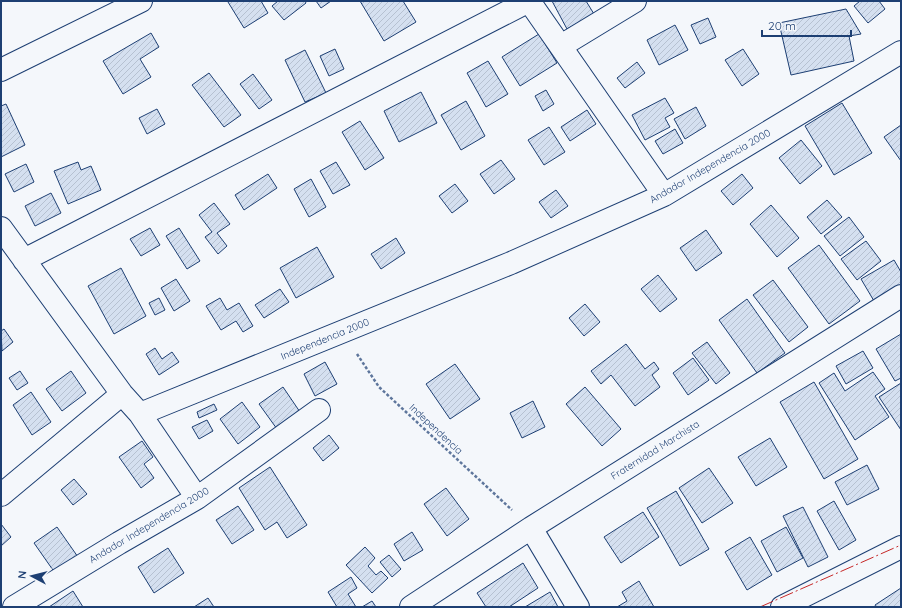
<svg xmlns="http://www.w3.org/2000/svg" width="902" height="608" viewBox="0 0 902 608" font-family="Quicksand,sans-serif">
<defs>
<pattern id="building-hatch" width="6" height="6" patternUnits="userSpaceOnUse"><rect width="6" height="6" fill="#d5e0f0"/><path d="M-1 1l2-2M0 6l6-6M5 7l2-2" fill="none" stroke="#b6c1d1"/></pattern>
</defs>
<rect width="100%" height="100%" fill="#f4f7fb"/>
<path fill="url(#building-hatch)" stroke="#1d3f73" d="M229,1H261L268,13L244,28L228,2Z
M278,1H305L306,3L284,20L272,6Z
M316,1H331L321,8Z
M360,1H403L416,22L384,41Z
M552,1H586L594,14L567,29Z
M860,1H879L885,9L868,23L854,6Z
M846,9L861,34L849,36L854,61L791,75L779,23Z
M708,18L716,37L700,44L691,25Z
M675,25L688,50L659,65L647,40Z
M151,33L159,47L140,59L151,77L123,94L103,61Z
M539,34L557,63L520,86L502,57Z
M335,49L344,69L329,76L320,56Z
M743,49L759,74L742,86L725,60Z
M305,50L326,93L305,102L285,60Z
M488,61L508,94L486,107L467,73Z
M637,62L645,73L625,88L617,78Z
M209,73L241,115L224,127L192,85Z
M253,74L272,100L259,109L240,84Z
M546,90L554,104L543,111L535,96Z
M421,92L437,123L399,142L384,111Z
M665,98L674,113L665,118L670,127L645,140L632,115Z
M466,101L485,136L461,150L441,115Z
M842,103L872,153L834,175L805,126Z
M6,104L25,145L1,157V106Z
M696,107L706,126L685,139L674,119Z
M157,109L165,124L147,134L139,118Z
M587,110L596,124L570,141L561,127Z
M360,121L384,158L365,170L342,132Z
M901,125V161L884,137Z
M549,127L565,152L544,165L528,140Z
M675,129L683,143L663,154L655,141Z
M801,140L822,166L800,184L779,158Z
M501,160L515,179L494,194L480,174Z
M78,162L81,170L91,166L101,190L68,204L54,171Z
M336,162L350,185L333,194L320,171Z
M26,164L34,182L14,192L5,174Z
M268,174L277,188L244,210L235,195Z
M742,174L753,188L733,205L721,191Z
M311,179L326,207L309,217L294,189Z
M455,184L468,201L452,213L439,196Z
M556,190L568,206L551,218L539,202Z
M51,193L61,213L35,226L25,206Z
M827,200L842,217L821,234L807,217Z
M214,203L230,224L217,233L227,246L218,254L205,237L212,232L199,215Z
M771,205L799,238L777,257L750,224Z
M849,217L864,237L840,256L824,236Z
M150,228L160,245L141,256L130,239Z
M179,228L200,261L187,269L166,236Z
M706,230L722,253L696,271L680,248Z
M396,238L405,253L381,269L371,254Z
M866,241L881,261L857,280L841,259Z
M819,245L860,301L829,324L788,268Z
M317,247L334,277L296,298L280,268Z
M894,260L901,272V286L874,301L861,279Z
M121,268L146,316L114,334L88,286Z
M658,275L677,299L660,312L641,289Z
M176,279L190,301L174,311L161,288Z
M773,280L808,327L789,342L753,295Z
M280,289L289,302L264,318L255,305Z
M159,298L165,310L155,315L149,303Z
M220,298L227,310L239,303L253,326L243,332L236,321L221,330L206,306Z
M747,299L785,353L757,373L719,320Z
M585,304L600,322L584,336L569,318Z
M4,329L13,342L2,351L1,331Z
M901,334V378L895,381L876,349Z
M707,342L730,373L716,384L692,353Z
M626,344L645,369L654,362L659,369L652,375L660,387L635,406L611,375L601,384L591,371Z
M155,348L162,359L172,352L179,362L159,375L146,354Z
M863,351L873,368L846,384L836,366Z
M693,358L709,380L688,395L673,373Z
M325,362L337,384L315,396L304,374Z
M455,364L480,399L450,419L426,384Z
M20,371L28,383L17,390L9,378Z
M71,371L86,393L62,411L46,389Z
M873,372L885,389L875,396L889,417L855,440L819,383L834,373L845,391Z
M814,382L858,459L824,479L780,402Z
M901,383V430L879,397Z
M283,387L300,412L277,429L259,404Z
M585,387L621,429L602,446L566,404Z
M31,392L51,422L32,435L13,405Z
M533,401L545,427L522,438L510,413Z
M242,402L260,427L238,444L220,419Z
M214,404L217,410L199,418L197,412Z
M207,420L213,431L199,439L192,427Z
M329,435L339,448L323,461L313,448Z
M770,438L787,467L756,486L738,457Z
M142,441L153,457L144,464L154,478L141,488L119,457Z
M867,465L879,489L847,505L835,482Z
M270,467L307,525L287,538L277,522L265,530L239,488Z
M709,468L733,503L702,523L679,488Z
M74,479L87,494L73,505L61,490Z
M446,488L469,519L447,536L424,504Z
M676,491L709,549L680,566L647,508Z
M834,501L856,540L839,550L817,511Z
M238,506L254,530L232,544L216,520Z
M803,507L828,557L808,567L783,516Z
M643,512L659,537L621,563L604,537Z
M1,524L11,537L1,546Z
M57,527L78,557L55,573L34,543Z
M786,527L803,558L777,572L761,541Z
M412,532L423,550L404,561L394,544Z
M750,537L772,575L747,590L725,552Z
M365,547L375,558L368,566L376,575L381,571L388,578L372,593L346,565Z
M168,548L184,573L154,593L138,567Z
M389,555L401,569L392,577L380,562Z
M523,563L538,588L509,607H486L477,593Z
M351,577L357,588L348,594L356,607H337L328,592Z
M639,581L654,607H617L627,601L622,592Z
M901,588V607H876L875,605Z
M73,591L83,607H49Z
M550,592L558,607H525Z
M208,598L214,607H194Z
M372,601L376,607H362Z"/>
<g fill="none" stroke-linecap="round" stroke-linejoin="round">
<defs>
<path id="minor" d="M529,1L664,195
M561,46L635,1
M1,70L141,1
M1,228L122,394L140,414L197,498
M24,260L529,1
M140,414L511,263L664,195L901,52
M1,495L122,394
M531,528L578,607
M14,607L119,543L197,498L319,410
M411,607L531,528L901,296
M782,607L901,547"/>
</defs>
<use href="#minor" stroke="#1d3f73" stroke-width="24"/>
<path stroke="#5e769c" stroke-width="2.5" stroke-dasharray="3 2" stroke-linecap="butt" d="M357,354L379,387L512,510"/>
<use href="#minor" stroke="#f4f7fb" stroke-width="22"/>
<path stroke="#c62828" stroke-width="1" stroke-dasharray="14 3 2 3" stroke-linecap="butt" d="M760,607L901,545"/>
</g>
<g text-anchor="middle" dominant-baseline="central" stroke-width="3" stroke-linejoin="round" paint-order="stroke">
<g font-size="10" fill="#1d3f73" stroke="#f4f7fb">
<text transform="translate(710 166) rotate(-30)">Andador Independencia 2000</text>
<text transform="translate(325 339) rotate(-22)">Independencia 2000</text>
<text transform="translate(436 429) rotate(43)">Independencia</text>
<text transform="translate(655 450) rotate(-32)">Fraternidad Marchista</text>
<text transform="translate(149 525) rotate(-31)">Andador Independencia 2000</text>
</g>
</g>
<rect width="902" height="608" fill="none" stroke="#1d3f73" stroke-width="4"/>
<g transform="translate(32 576) rotate(277)" stroke="#f4f7fb" stroke-width="3" paint-order="stroke">
<path d="M0-3L7 15L0 10L-7 15Z" fill="#1d3f73"/>
<text y="-6" font-size="11" font-weight="bold" text-anchor="middle" fill="#1d3f73">N</text>
</g>
<path d="M762 30v6h89v-6" fill="none" stroke="#1d3f73" stroke-width="2"/>
<text x="768" y="30" font-size="12" fill="#1d3f73" stroke="#f4f7fb" stroke-width="3" paint-order="stroke">20 m</text>
</svg>
